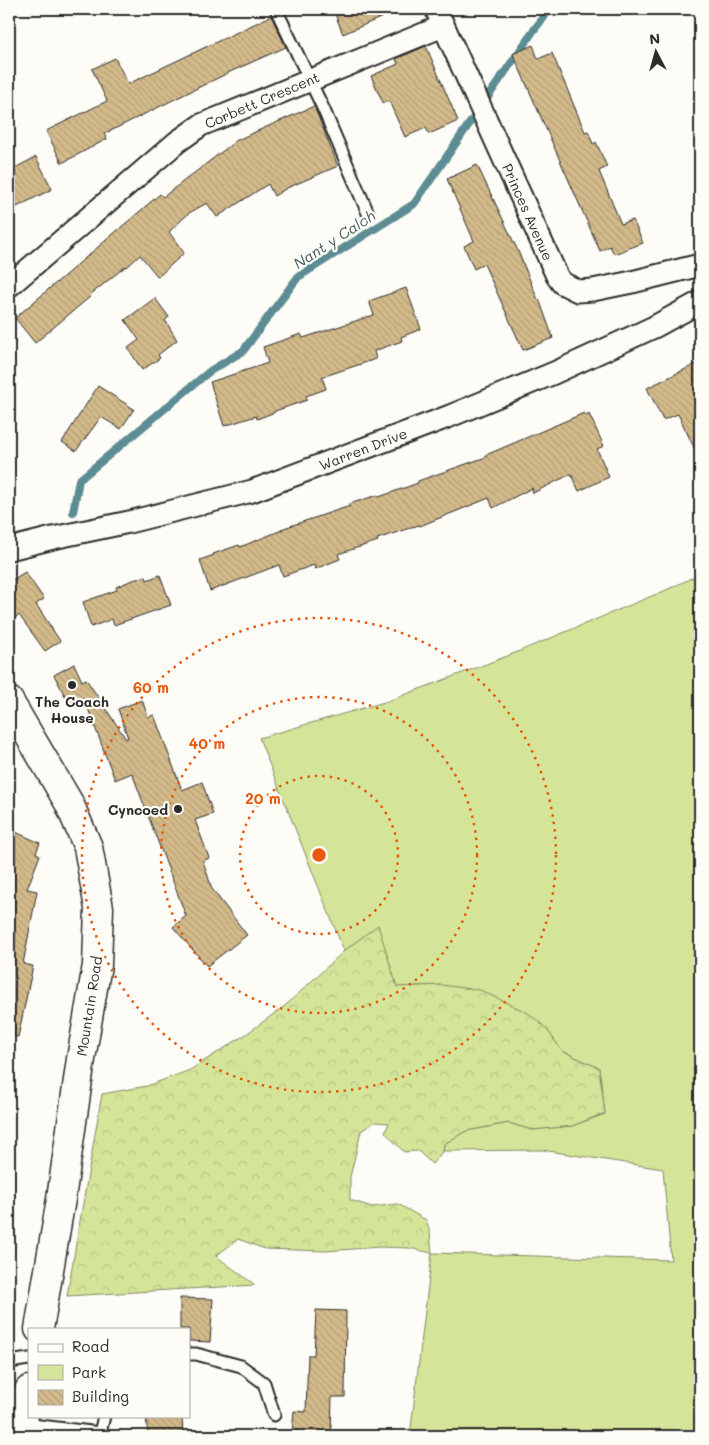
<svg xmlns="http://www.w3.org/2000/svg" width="709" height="1445" viewBox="0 0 709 1445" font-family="Mali,sans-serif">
<defs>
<pattern id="forest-crowns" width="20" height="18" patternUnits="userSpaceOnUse" patternTransform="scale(1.25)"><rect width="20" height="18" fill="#d4e599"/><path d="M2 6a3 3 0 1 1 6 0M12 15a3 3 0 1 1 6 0" fill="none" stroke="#b6c584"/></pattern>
<pattern id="building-back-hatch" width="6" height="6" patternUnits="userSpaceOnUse" patternTransform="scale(1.25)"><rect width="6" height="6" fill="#d3ba8a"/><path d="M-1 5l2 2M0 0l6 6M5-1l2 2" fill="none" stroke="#b5a077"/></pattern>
</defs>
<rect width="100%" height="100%" fill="#fdfcf7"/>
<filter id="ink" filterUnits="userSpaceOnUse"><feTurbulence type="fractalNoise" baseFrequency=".02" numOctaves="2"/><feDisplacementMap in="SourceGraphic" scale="10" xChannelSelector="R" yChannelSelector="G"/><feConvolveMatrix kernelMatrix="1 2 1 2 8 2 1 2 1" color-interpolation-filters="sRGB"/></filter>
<g filter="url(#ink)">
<path fill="#d4e599" stroke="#808862" d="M700,574V1436H410L432,1253L671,1260L663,1169L542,1150L443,1151L444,1144L466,1131L509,1123L532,1130L572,1126L605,1114L599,1068L562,1051L546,1028L441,985L397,987L377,926L344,951L259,738L388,701L510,655L664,591Z"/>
<path fill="url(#forest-crowns)" stroke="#808862" d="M378,925L397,987L441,985L480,990L528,1013L546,1028L562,1051L599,1068L605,1113L572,1126L532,1130L509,1123L466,1131L444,1144L443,1151L432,1164L418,1151L404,1152L385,1132L389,1123L375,1122L361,1131L350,1177V1200L372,1207L398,1204L426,1220L430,1232L432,1253L409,1248L380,1247L326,1251L265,1249L238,1239L216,1256L255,1285L67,1296L102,1094L147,1086L190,1070L245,1035L286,1005L344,951Z"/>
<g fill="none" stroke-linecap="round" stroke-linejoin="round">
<path stroke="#5c8c94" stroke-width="8" d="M73,512L79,480L210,371L243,351L298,277L414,204L534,30L550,9"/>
</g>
<path fill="url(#building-back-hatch)" stroke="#2b2b2b" d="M347,9H401L343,34L335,14Z
M271,16L286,47L232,71L104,134L107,139L62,163L46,131L107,101L92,69L115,58L128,84Z
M533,45L538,59L552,53L585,132L588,131L593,144L596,142L607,167L599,171L621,224L633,220L643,243L614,254L610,246L600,251L513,54Z
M426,46L458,121L429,134L426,128L405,137L389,101L383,103L371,76L398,64L396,59Z
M314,106L338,166L287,188L274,196L268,184L217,217L207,203L189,213L169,232L184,253L158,277L140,255L127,267L126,266L90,295L91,296L35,343L15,318L160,194L163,197L237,140Z
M36,157L52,189L9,211V171Z
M477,165L518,251L538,300L539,299L553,338L523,350L484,264L474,269L464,246L474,241L447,179Z
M406,288L421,329L401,337L402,341L374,351L376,359L322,377L326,389L306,396L307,400L275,411V412L257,419L256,416L224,426L210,382L268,363L263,347L301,334L303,338L374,315L369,301Z
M155,298L169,317L165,320L177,340L158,355L160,358L142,370L128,348L139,340L125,320Z
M700,362V460L678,414L663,420L647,388Z
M98,386L134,409L121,429L101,417L76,451L62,442Z
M584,413L586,416L589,414L604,446L597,449L609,477L579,491L571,474L533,493L532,488L493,508L489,498L420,526L419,525L377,539L378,541L338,554L340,559L315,569L314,565L283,576L279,565L210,591L200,560L214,555L213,554L239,545L240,547L282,530L281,529L350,506L349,504L378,495L379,497L418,483V481L486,457V455Z
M25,572L44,599L36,604L60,641L45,651L19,615L9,622V582Z
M160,575L171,605L114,625L112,619L91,627L83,602L117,590L116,587L130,581L146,576L147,580Z
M74,664L82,681L86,679L126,739L128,738L118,709L142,700L148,717L154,715L182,790L202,782L213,814L195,820L209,858L203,861L212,889L247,935L207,966L173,927L186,916L132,773L115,780L84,698L70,705L54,675Z
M9,829L40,843L36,853L40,855L27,889L37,891L23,964L33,966L18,1037L9,1036Z
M180,1298L213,1299L210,1342L189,1341V1329H180Z
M316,1310L346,1311L345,1397H332L331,1436H297L298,1434L292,1433L294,1411L306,1412L308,1355H314Z
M146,1416H182L183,1436H148Z"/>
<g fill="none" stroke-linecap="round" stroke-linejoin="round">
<defs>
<path id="service" d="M276,9L323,108L368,213
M189,1354H196L241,1366L264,1383L274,1415
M9,1362L29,1359
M23,1424L100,1433L104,1416"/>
<path id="minor" d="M436,9L557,276L562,283L578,291L593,290L632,282L700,265
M9,286L177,142L201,125L443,26
M9,549L53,538L129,522L252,491L450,416L554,373L654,327L700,302"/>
<path id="secondary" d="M9,701L69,803L88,847L99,908L97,965L81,1059L61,1199L39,1329
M20,1436L29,1390"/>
</defs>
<use href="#service" stroke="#2b2b2b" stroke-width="15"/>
<use href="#minor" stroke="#2b2b2b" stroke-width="25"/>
<use href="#secondary" stroke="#2b2b2b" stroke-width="31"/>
<use href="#service" stroke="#fdfcf7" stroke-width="11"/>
<use href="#minor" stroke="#fdfcf7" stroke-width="21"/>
<use href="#secondary" stroke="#fdfcf7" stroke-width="28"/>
</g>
</g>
<g fill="none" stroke="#e8590c" stroke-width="2.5" stroke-dasharray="2.5 5">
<circle cx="319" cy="855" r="79"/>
<circle cx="319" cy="855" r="158"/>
<circle cx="319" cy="855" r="237"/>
</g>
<g fill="#2b2b2b" stroke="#fdfcf7" stroke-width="2">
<circle cx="72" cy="685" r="5"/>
<circle cx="178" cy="809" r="5"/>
</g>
<g text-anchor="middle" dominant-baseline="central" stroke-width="4.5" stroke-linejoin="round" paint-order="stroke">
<g font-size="14" fill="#2b2b2b" stroke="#fdfcf7">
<text transform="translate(262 100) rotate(-23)">Corbett Crescent</text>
<text transform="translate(528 212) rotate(66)">Princes Avenue</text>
<text transform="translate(363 449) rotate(-21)">Warren Drive</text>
<text transform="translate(89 1006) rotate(-81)">Mountain Road</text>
</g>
<g font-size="14" font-weight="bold" fill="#2b2b2b" stroke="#fdfcf7">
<text x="72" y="701">The Coach<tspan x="72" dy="16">House</tspan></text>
<text x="168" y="809" text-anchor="end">Cyncoed</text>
</g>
<g font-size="15" font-style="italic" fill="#445b60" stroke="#fdfcf7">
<text transform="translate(334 239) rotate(-33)">Nant y Calch</text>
</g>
</g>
<circle cx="319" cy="855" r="8" fill="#e8590c" stroke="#fdfcf7" stroke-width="2.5"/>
<g font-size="15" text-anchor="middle" font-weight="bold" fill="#e8590c" stroke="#fdfcf7" stroke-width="4.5" stroke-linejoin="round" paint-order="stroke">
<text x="151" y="693">60 m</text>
<text x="207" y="749">40 m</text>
<text x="263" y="804">20 m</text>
</g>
<rect width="709" height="1445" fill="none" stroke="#fdfcf7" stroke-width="30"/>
<rect x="15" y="15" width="679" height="1415" fill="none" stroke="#2b2b2b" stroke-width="2" filter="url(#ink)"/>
<rect x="28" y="1328" width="162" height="90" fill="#fdfcf7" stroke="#a9a8a5"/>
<rect x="38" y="1344" width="25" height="8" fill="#fdfcf7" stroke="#a9a8a5"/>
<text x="72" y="1352" font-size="15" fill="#2b2b2b">Road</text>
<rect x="38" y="1365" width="25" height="15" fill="#d4e599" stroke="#a9a8a5"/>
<text x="72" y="1378" font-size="15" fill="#2b2b2b">Park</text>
<rect x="38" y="1390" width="25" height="15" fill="url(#building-back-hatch)" stroke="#a9a8a5"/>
<text x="72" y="1402" font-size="15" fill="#2b2b2b">Building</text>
<g transform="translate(656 52) rotate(354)" stroke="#fdfcf7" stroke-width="4" paint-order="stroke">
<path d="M0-4L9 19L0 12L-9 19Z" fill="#2b2b2b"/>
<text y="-8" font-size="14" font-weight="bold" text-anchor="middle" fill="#2b2b2b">N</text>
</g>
</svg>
